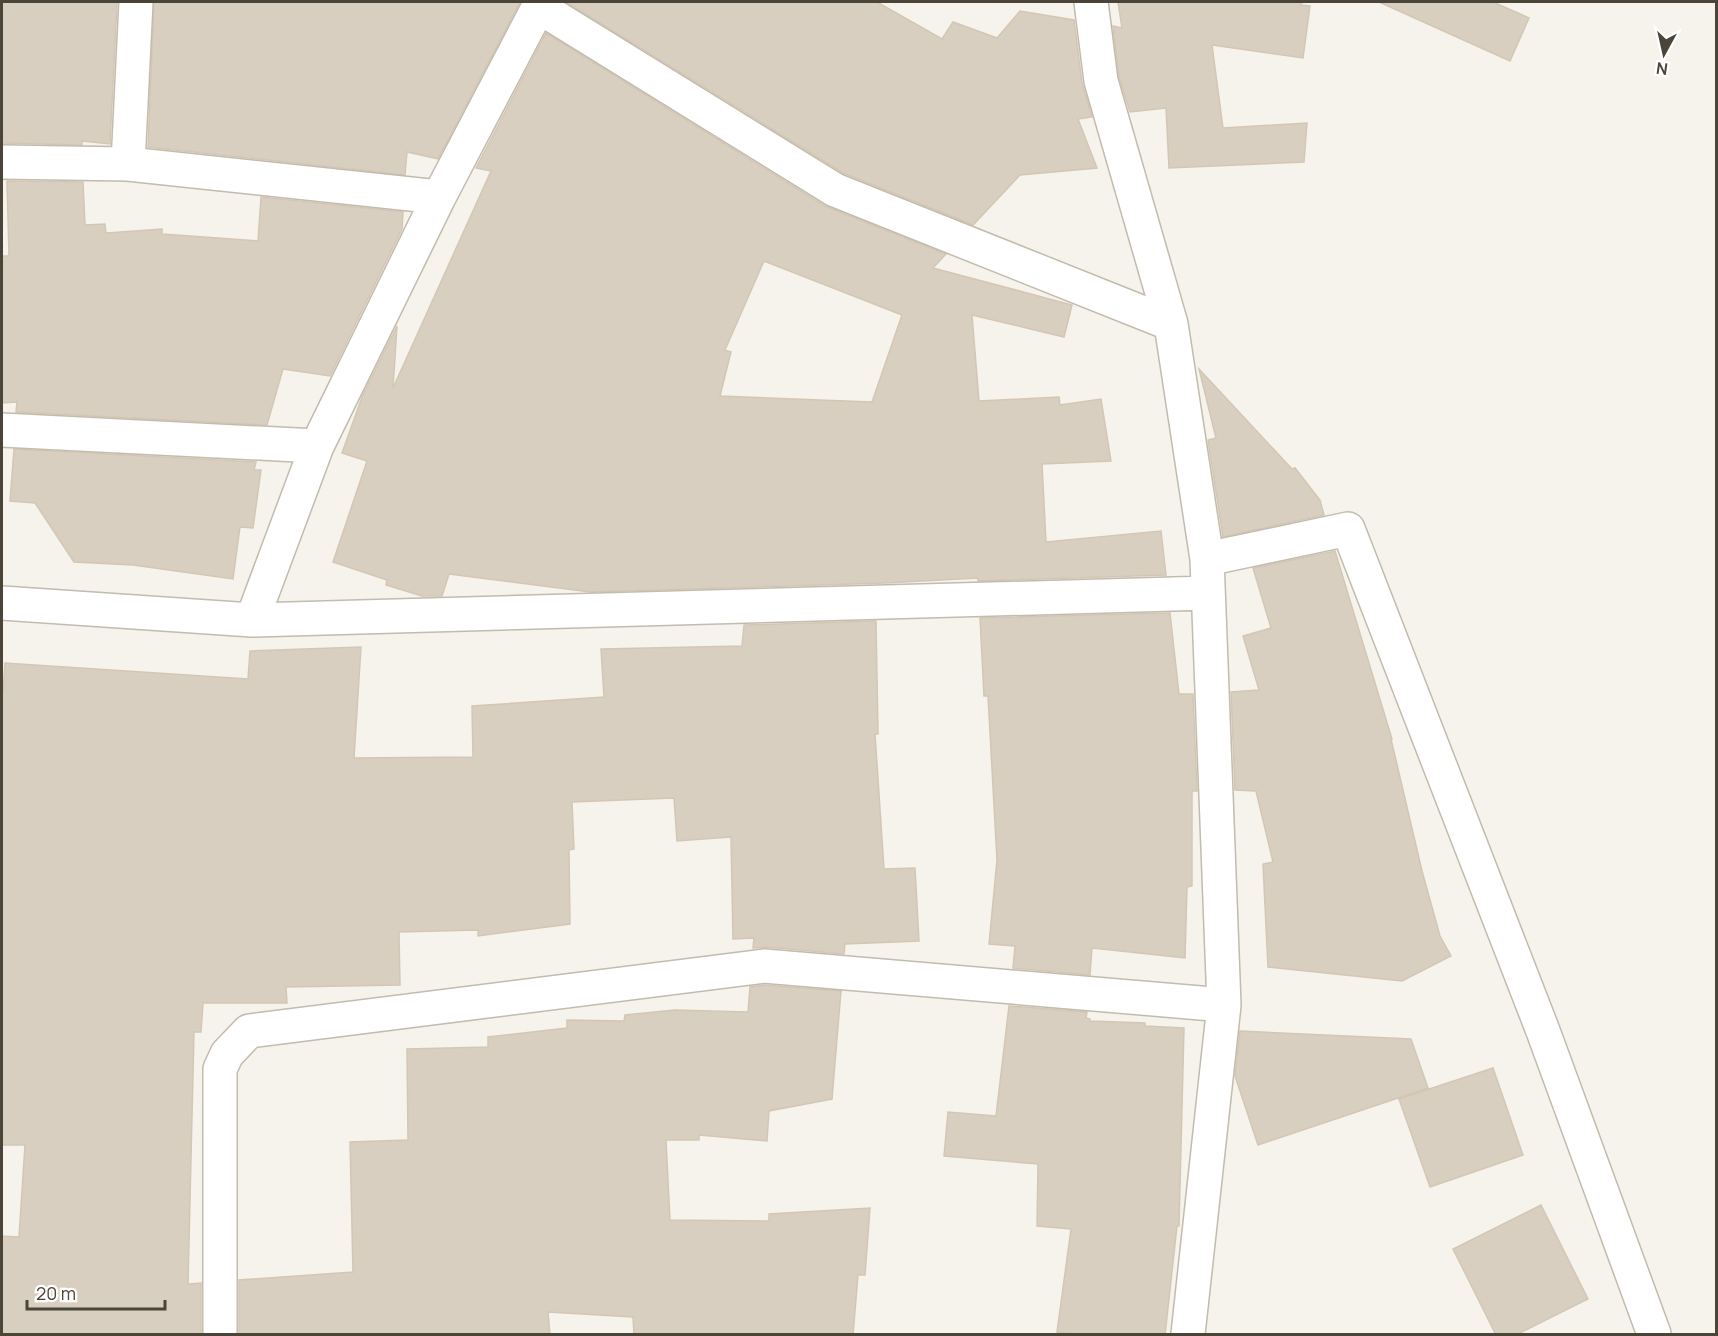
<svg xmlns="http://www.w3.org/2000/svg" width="1718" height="1336" viewBox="0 0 1718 1336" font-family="Manrope,sans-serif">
<rect width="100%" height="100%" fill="#f6f3ec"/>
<path fill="#d8cfc1" stroke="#d3c7b4" stroke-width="1.5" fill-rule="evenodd" d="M2,2H117L110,144L82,141V145L2,143Z
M154,2H520L438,159L407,152L405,175L148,147Z
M566,2H877L942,39L953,22L997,38L1020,11L1074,20L1082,83L1092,117L1078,119L1097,168L1020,175L973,225L843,173Z
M1118,2H1302L1301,5L1310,6L1303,58L1212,45L1223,128L1307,123L1304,162L1169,168L1166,108L1130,112L1119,77L1113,26L1122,28Z
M1379,2H1493L1529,18L1510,61Z
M546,33L825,206L946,254L933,268L1072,305L1064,337L972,315L979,401L1059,397L1060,405L1101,399L1111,461L1042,464L1046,542L1161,531L1166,575L978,581V578L886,583L590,592L449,574L442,596H422L386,585L387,580L333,562L367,461L342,453L362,397L397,326L393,388L491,171L476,168ZM764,261L902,315L872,402L720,396L731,352L725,350Z
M7,181L83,182L85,225L105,224L106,233L162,229V234L258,241L261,197L403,212L402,229L330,376L283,369L267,425L16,412L17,402L2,403V256H9Z
M1199,369L1292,469L1295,468L1320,500L1324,515L1223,537L1208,440L1216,438Z
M14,449L256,462L254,470H261L253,528L240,527L233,579L133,565L74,562L35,503L10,501Z
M1335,551L1392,739H1391L1422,871L1440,936L1451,956L1402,981L1268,967L1263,864L1273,862L1256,791L1235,790L1231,692L1259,690L1243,636L1271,628L1253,568Z
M1170,613L1179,694H1193L1197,791H1192V886L1187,887L1185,958L1092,948L1090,975L1013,968L1015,946L989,944L997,860L988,696H984L980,618Z
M876,621L878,734H875L884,869L915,868L919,941L845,944L844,954L766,947L753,948L754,938L733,939L731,837L677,841L674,798L572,802L574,849L569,850L570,924L478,936V930L399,932L400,985L286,987L287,1003H203L201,1032H194L188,1284L201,1283V1335H2V1236L19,1237L25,1145H2V692H3L5,663L248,679L250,651L361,647L354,758L473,757L472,706L604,697L601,649L742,646L744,625Z
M764,985L841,991L832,1099L769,1111L767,1141L699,1135V1140H666L670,1220L769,1221V1214L870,1208L865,1275H858L853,1335H634L633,1317L548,1312L550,1335H239V1280L353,1272L350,1142L408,1140L407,1049L488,1047V1037L567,1028V1020L624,1021L625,1015L675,1010L748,1012L750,987Z
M1009,1006L1087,1012L1086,1018L1090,1019V1021L1145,1023V1026L1184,1028L1179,1226H1177L1165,1335H1089L1057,1332L1071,1229L1037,1226L1038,1164L944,1156L948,1112L996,1116Z
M1240,1031L1411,1039L1428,1088L1258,1145L1235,1076Z
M1493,1068L1523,1155L1430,1187L1399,1099Z
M1541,1205L1588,1299L1516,1335H1496L1453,1249Z"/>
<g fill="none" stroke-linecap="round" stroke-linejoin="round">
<defs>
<path id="street" d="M1091,2L1101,81L1171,324L1207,559L1224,1005L1188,1334
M539,7L835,190L1171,324
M2,162L128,164L439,197
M128,164L136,2
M2,430L317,446
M1207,559L1348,529L1543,1031L1654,1334
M2,603L252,620L1208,593
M252,620L317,446L439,197L541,2
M220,1334V1069L227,1054L249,1031L764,966L1224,1005"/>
</defs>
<use href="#street" stroke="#c2bbae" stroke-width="36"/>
<use href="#street" stroke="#fff" stroke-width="33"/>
</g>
<rect width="1718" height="1336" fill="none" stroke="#4b4439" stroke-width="6"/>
<g transform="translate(1664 54) rotate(188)" stroke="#ffffff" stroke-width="4.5" paint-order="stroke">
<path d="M0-4.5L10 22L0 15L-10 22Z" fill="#4b4439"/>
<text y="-9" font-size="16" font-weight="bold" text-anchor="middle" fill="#4b4439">N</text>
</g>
<path d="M27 1300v9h138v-9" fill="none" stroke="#4b4439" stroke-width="3"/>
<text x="36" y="1300" font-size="18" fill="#4b4439" stroke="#ffffff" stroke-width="4.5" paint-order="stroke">20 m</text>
</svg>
